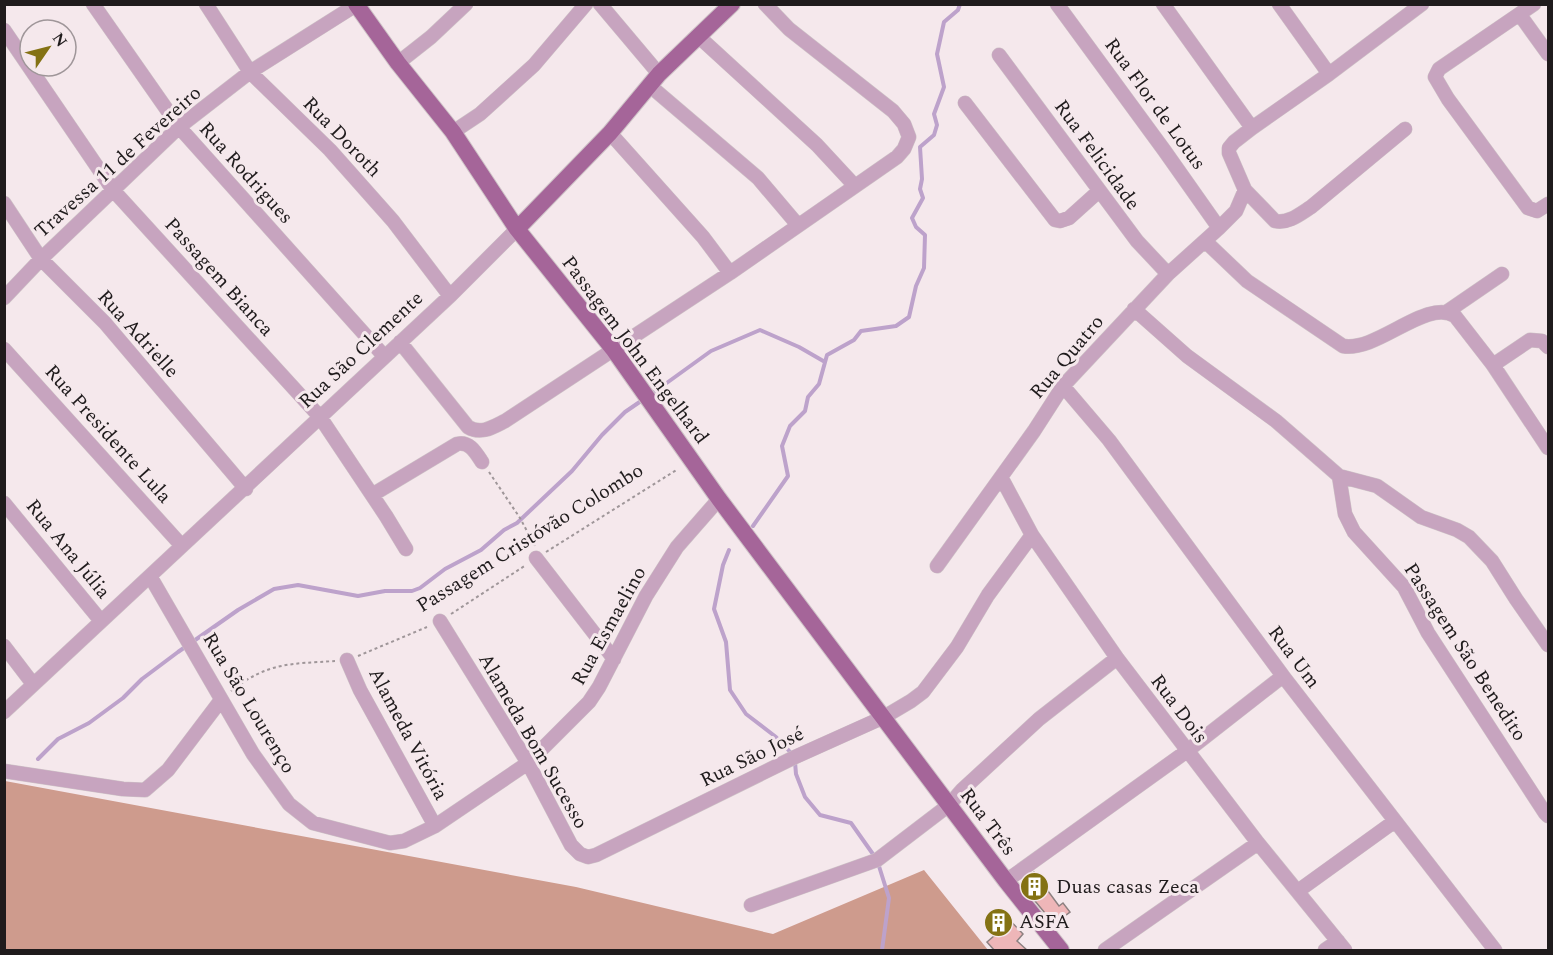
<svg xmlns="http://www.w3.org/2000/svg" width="1553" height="955" viewBox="0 0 1553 955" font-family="Spectral,serif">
<rect width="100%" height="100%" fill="#f5e8ec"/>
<path fill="#ce9b8d" d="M5,781L576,887L773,934L924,870L988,950H5Z"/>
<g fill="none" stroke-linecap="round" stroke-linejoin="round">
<path stroke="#bda2cb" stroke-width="4" d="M650,395L711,351L760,330L799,347L825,362
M753,526L788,476L782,446L790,426L805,411L808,397L819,384L827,355L854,340L861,331L896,326L909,317L916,286L924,268L925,235L916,227L912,218L923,198L920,189L922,179L920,147L934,135L937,125L934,114L944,87L937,54L944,22L958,10L960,4
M729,550L723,565L714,609L726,642L730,690L746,714L776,737L793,755
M38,759L58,739L89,723L123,698L142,679L178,652L238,610L274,589L298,585L358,596L385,591H412L420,588L445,569L481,550L504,530L517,523L572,471L602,435L625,412L644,399
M795,762L796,774L805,797L820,815L851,823L875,857
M878,863L889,898L882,950"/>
</g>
<path fill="#eeb6b8" stroke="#8d8081" stroke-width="1.5" d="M1034,872L1059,906L1063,903L1070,912L1054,924L1021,884L1022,881Z
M1003,913L1023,934L1017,941L1028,951H995L987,942L995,935L986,928Z"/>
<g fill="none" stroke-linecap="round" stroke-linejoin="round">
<defs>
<path id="minor" d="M93,4L179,127L384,356
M206,4L250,72L330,150L393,221L450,296
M600,4L659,74
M1057,4L1164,150L1219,228
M1163,4L1252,128
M1279,4L1329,74
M1534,4L1439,69L1435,77L1448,99L1528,208L1537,211L1548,204
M1520,15L1548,54
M4,30L113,190L320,417L386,516L406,549
M698,36L817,145L855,186
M999,55L1137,241L1168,274
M398,63L431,37L466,4
M649,85L758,178L797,224
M965,103L1055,220L1060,221L1069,218L1099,191
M1405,129L1311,207C1300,214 1288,224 1275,221L1245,190L1229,153V148L1234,142L1252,128L1329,74L1422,4
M453,132L480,114L534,65L586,4
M610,133L703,237L730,273
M4,203L41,259L105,323L246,489
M1205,241L1247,281L1343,346C1378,352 1426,298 1455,316L1493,365L1548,448
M4,298L41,259L179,127L250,72L356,5
M1134,309L1187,356L1276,421L1339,476L1345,514L1354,532L1404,587L1428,633L1545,813L1548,816
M1448,311L1502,274
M400,342L468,427C481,435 493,427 505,421L730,273L897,157L904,149L909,137L904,124L893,111L789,29L765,4
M4,349L182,546
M1493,365L1530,340L1542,341L1548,347
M1063,386L1109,440L1283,676L1495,950
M1339,476L1377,486L1421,517L1457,530L1469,537L1492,561L1516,599L1548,645
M1001,477L1032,535L1117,658L1258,843L1345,950
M372,495L457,444C470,441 476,453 482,462
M4,503L101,621
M536,558L614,659
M937,566L1034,431L1063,386L1168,274L1219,228L1236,211L1245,190
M150,576L253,754L289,804L313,823L390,843L404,841L435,826L528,763L589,702L599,687L646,596L677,547L719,499
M440,621L528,763L571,845L580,854L588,857L596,855L795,757L884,717L911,701L923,692L957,647L988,595L1032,535
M4,646L33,684
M347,660L360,690L435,826
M4,712L450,296L517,229
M4,771L123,789L145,790L168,770L221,700
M1006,881L1187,751L1283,676
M1298,891L1395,821
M751,905L877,860L949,805L962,790L1039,719L1117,658
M1105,950L1258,843
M1325,950L1338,941"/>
<path id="major" d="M356,4L398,63L453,132L517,229L613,349L719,499L1006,881L1061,950
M517,229L610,133L659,74L732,4"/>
</defs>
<use href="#minor" stroke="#cec3c7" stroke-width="15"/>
<use href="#major" stroke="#cec3c7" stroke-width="18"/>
<path stroke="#9f9699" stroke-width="2" stroke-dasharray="3 3" stroke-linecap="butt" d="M489,472L520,518L535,546
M546,552L678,469
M451,614L526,565
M358,656L427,627
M231,691C268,662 290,664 335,661"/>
<use href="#minor" stroke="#c7a4bf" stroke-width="14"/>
<use href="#major" stroke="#a56599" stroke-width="16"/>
</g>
<defs>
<symbol id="building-disc" viewBox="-11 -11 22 22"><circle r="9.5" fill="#847214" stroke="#f5e8ec"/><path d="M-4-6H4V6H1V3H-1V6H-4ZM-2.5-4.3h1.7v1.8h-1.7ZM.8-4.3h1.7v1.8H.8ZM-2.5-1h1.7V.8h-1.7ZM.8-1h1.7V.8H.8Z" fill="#fff"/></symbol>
</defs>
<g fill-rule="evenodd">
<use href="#building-disc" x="1018" y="870" width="33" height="33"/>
<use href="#building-disc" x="982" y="906" width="33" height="33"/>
</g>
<g text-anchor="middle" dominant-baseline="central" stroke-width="6" stroke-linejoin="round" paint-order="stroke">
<g font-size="20" fill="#1f1b1c" stroke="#f5e8ec">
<text transform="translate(1155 104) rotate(54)">Rua Flor de Lotus</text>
<text transform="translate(342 137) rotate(46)">Rua Doroth</text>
<text transform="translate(1097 155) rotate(54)">Rua Felicidade</text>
<text transform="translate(118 162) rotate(-42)">Travessa 11 de Fevereiro</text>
<text transform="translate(246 173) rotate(48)">Rua Rodrigues</text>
<text transform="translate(219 277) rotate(48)">Passagem Bianca</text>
<text transform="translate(138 334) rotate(48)">Rua Adrielle</text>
<text transform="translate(361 350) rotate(-43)">Rua São Clemente</text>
<text transform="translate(635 350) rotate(53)">Passagem John Engelhard</text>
<text transform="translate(1067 357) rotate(-50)">Rua Quatro</text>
<text transform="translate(108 434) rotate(48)">Rua Presidente Lula</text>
<text transform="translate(530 538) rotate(-32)">Passagem Cristóvão Colombo</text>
<text transform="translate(68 549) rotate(51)">Rua Ana Júlia</text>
<text transform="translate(609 626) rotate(-61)">Rua Esmaelino</text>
<text transform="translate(1465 652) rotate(57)">Passagem São Benedito</text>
<text transform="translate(1294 657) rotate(53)">Rua Um</text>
<text transform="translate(249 703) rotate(59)">Rua São Lourenço</text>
<text transform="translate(1179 709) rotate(53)">Rua Dois</text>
<text transform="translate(408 734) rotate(62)">Alameda Vitória</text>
<text transform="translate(533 741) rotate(60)">Alameda Bom Sucesso</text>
<text transform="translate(752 757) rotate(-26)">Rua São José</text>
<text transform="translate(988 822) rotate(53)">Rua Três</text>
</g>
<g font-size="20" fill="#1f1b1c" stroke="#f5e8ec" text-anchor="start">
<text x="1056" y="887">Duas casas Zeca</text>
<text x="1019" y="922">ASFA</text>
</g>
</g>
<rect width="1553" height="955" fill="none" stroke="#1f1b1c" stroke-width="12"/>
<g transform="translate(48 48) rotate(55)"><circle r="28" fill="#f5e8ec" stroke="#9f9699" stroke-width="1.5"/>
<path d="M0-4.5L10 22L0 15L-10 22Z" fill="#847214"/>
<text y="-9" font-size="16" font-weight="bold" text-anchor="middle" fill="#1f1b1c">N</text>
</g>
</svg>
